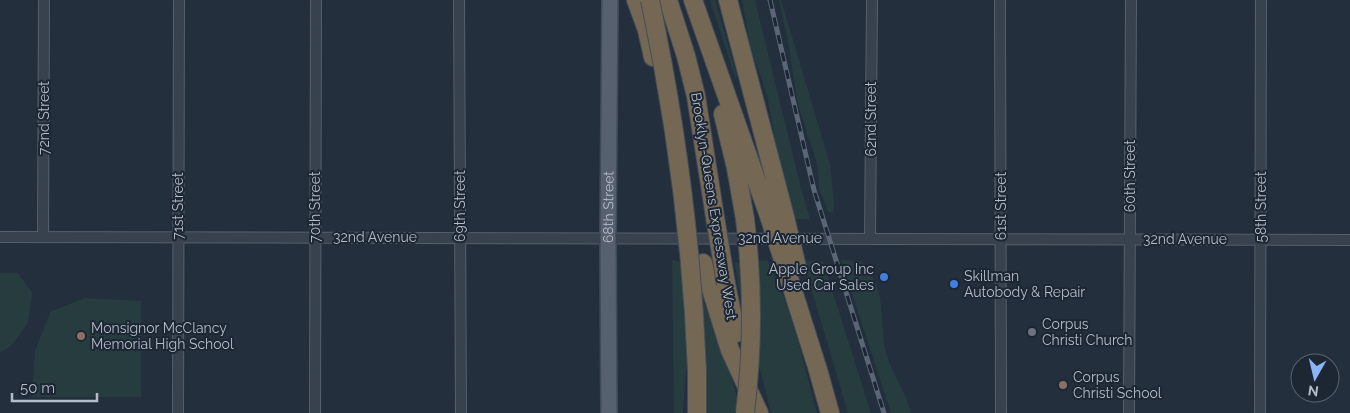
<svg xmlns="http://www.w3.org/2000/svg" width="1350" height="413" viewBox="0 0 1350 413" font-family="Raleway,sans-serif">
<rect width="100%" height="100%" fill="#242f3e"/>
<path fill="#263c3f" d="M710,0H715L737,76L735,77Z
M742,0H755L801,188L810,219H793L781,173L767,95L750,46Z
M779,0H781L830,164L834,203L833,212H828L819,187L817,163L798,105L788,42Z
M672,260L697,266L742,413H707L706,370L686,371L683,413H674Z
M767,260C792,307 803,361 817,413H771L738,284L735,263Z
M841,260L862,261C867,269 872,276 876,284C884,303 881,334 886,353C892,374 906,392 911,413H891Z
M803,261H823L871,413H848Z
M0,273H18L32,293L28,323L11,346L0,353Z
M85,298L141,301V397H32L35,351L50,312Z"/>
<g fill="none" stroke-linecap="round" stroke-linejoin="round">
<defs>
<path id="street" d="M459,0L461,413
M1000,0L1001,413
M0,237L1350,240
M43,237L44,0
M870,239L872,0
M178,413L179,0
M315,413L316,0
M1129,413L1131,0
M1260,413L1261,0"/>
<g id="primary">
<path id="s1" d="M609,413L608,238L610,0"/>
</g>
<path id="highway" d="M636,0L647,30L653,57
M668,0L686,56L696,96L715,217
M693,0L769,216
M728,0L785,217
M723,114L736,168L745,219
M703,263L730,350L759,413
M787,272L818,370L830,413
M726,284L736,333
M697,413V370"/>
</defs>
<use href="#street" stroke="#565f6c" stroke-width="12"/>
<use href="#primary" stroke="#414a57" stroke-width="18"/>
<use href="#highway" stroke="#434c59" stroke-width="20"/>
<use href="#street" stroke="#38414e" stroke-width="10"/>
<use href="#primary" stroke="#56606e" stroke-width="15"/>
<use href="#highway" stroke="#746855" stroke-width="18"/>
<defs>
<path id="rail" d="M770,0L814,190L884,413"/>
</defs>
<use href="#rail" stroke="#5a6575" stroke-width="5"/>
<use href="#rail" stroke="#1d2633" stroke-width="3" stroke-dasharray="9" stroke-linecap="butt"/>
<defs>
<path id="highway-bridge" d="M650,0C676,122 692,245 697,370
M769,216L787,272
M715,217L726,284
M785,217L797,267
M745,413C753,348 753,283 745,219"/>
</defs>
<use href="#highway-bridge" stroke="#434c59" stroke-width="20" stroke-linecap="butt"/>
<use href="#highway-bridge" stroke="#746855" stroke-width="18"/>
</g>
<g fill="#3f7fe0" stroke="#1d2633" stroke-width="2">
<circle cx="884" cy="277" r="5"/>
<circle cx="954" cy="284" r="5"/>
</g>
<circle fill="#6b7280" stroke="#1d2633" stroke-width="2" cx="1032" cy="332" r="5"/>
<g fill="#8d6e63" stroke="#1d2633" stroke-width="2">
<circle cx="81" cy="336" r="5"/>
<circle cx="1063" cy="385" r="5"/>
</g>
<g text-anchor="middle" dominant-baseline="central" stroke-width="4" stroke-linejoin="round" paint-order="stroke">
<g font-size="14" fill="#b4bcc9" stroke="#1d2633">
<text transform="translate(44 118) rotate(-90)">72nd Street</text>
<text transform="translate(871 119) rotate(-90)">62nd Street</text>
<text transform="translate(1130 176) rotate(-90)">60th Street</text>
<text transform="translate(178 206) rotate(-90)">71st Street</text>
<text transform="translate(460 206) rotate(-90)">69th Street</text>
<text stroke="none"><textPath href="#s1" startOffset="206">68th Street</textPath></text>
<text transform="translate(714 206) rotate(81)">Brooklyn-Queens Expressway West</text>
<text transform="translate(1001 206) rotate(-90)">61st Street</text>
<text transform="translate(315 207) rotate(-90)">70th Street</text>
<text transform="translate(1261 207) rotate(-90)">58th Street</text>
<text x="375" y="237">32nd Avenue</text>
<text x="780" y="238">32nd Avenue</text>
<text x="1185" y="239">32nd Avenue</text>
</g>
<g font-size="14" fill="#b4bcc9" stroke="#1d2633" text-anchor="start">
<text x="874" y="269" text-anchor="end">Apple Group Inc<tspan x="874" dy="16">Used Car Sales</tspan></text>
<text x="964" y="276">Skillman<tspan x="964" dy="16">Autobody &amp; Repair</tspan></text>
<text x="1042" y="324">Corpus<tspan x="1042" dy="16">Christi Church</tspan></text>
<text x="91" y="328">Monsignor McClancy<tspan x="91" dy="16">Memorial High School</tspan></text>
<text x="1073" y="377">Corpus<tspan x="1073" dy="16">Christi School</tspan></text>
</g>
</g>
<g transform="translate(1315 378) rotate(188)"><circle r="24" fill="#1d2633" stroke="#59626f"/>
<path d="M0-4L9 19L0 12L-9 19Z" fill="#8ab4f8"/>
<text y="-8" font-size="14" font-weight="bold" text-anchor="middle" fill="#b4bcc9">N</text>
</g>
<path d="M12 393v8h85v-8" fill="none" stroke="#b4bcc9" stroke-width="2.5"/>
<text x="20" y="393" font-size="15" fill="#b4bcc9" stroke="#1d2633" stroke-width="4" paint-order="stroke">50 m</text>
</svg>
